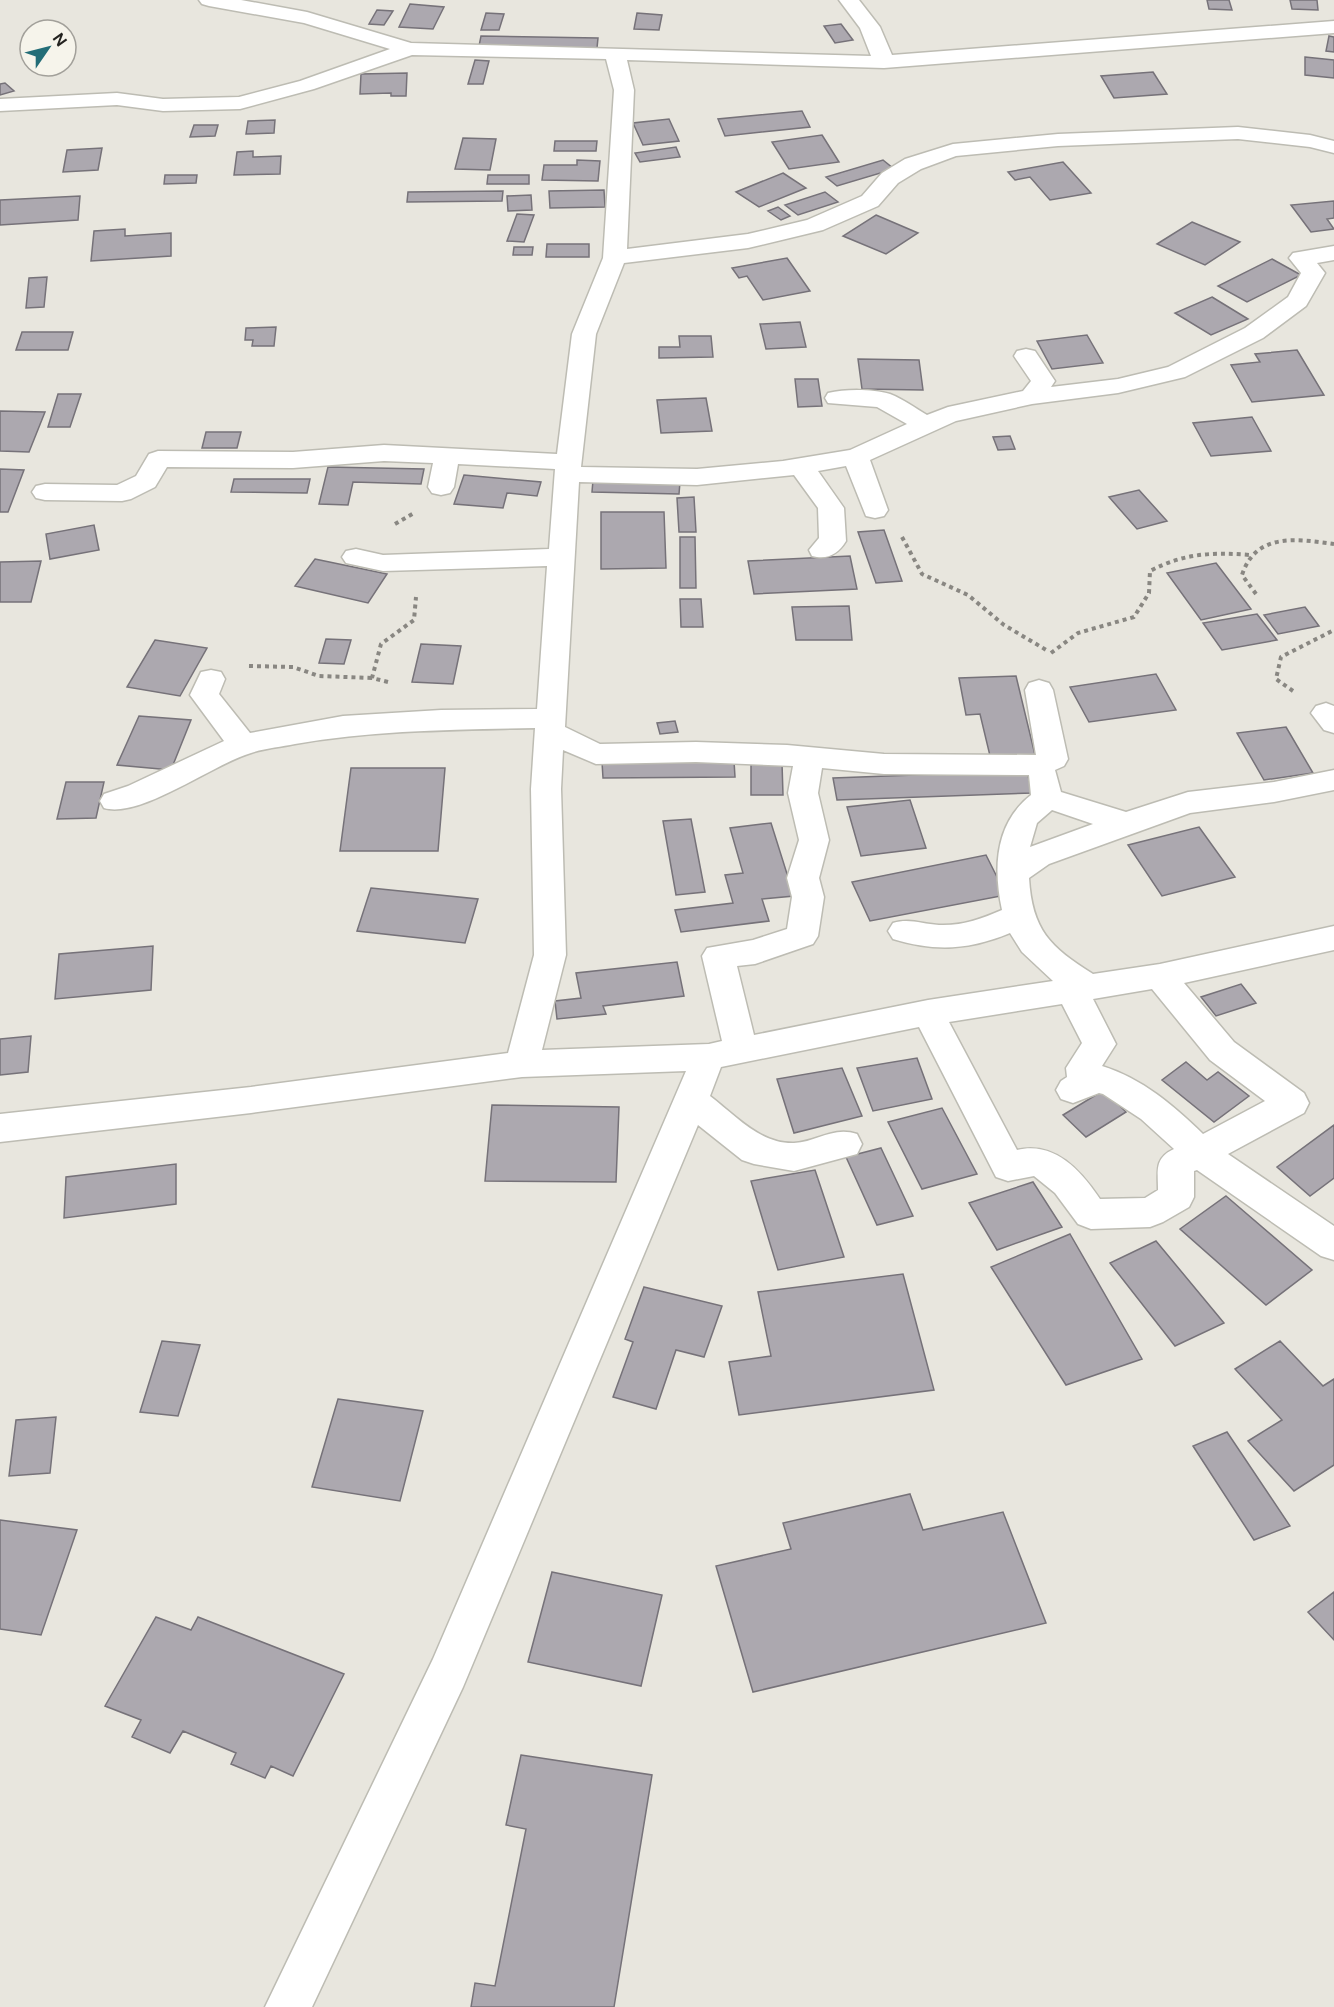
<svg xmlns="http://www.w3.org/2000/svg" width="1334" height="2007" viewBox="0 0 1334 2007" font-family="'DM Sans',sans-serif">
<rect width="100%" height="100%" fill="#e8e6de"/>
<path fill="#aca8af" stroke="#767279" stroke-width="1.5" d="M1207,0H1229L1232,10L1209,9Z
M1290,0H1317L1318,10L1292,9Z
M410,4L444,7L433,29L399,27Z
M377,10L393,11L384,25L369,24Z
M486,13L504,14L499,30H481Z
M637,13L662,15L659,30L634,29Z
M841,24L853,40L835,43L824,26Z
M481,36L598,38L597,48L479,46Z
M1329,36L1334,37V52L1326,51Z
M1305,57L1334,60V78L1305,75Z
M475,60L489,61L483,84H468Z
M1153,72L1167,94L1114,98L1101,76Z
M407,73L406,96H391V93L360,94L361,74Z
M5,83L14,91L0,95V84Z
M802,111L810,127L725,136L718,119Z
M669,119L679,141L643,145L633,123Z
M275,120L274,133L246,134L248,121Z
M194,125H218L215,136L190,137Z
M822,135L839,162L789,169L772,142Z
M463,138L496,139L490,170L455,169Z
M555,141H597L596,151H554Z
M676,147L680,157L640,162L635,153Z
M102,148L98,170L63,172L67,150Z
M253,151V157L281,156L280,174L234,175L237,152Z
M577,160L600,161L598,181L542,180L544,165H577Z
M883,160L894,169L837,186L826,177Z
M1063,162L1091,193L1050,200L1030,177L1015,180L1008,172Z
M783,173L806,188L759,207L736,192Z
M165,175H197L196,183L164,184Z
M488,175H529V184H487Z
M604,190L605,207L550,208L549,191Z
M503,191L502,201L407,202L408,192Z
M825,192L838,202L798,215L785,205Z
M531,195L532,210L508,211L507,196Z
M80,196L78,220L0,225V200Z
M1334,201V218L1327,219L1334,229L1311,232L1291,205Z
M778,207L790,216L781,220L768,211Z
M517,214L534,215L524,242L507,241Z
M876,215L918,233L886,254L843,236Z
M1192,222L1240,242L1205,265L1157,244Z
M125,229V236L171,233V256L91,261L94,231Z
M547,244H589V257H546Z
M514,247H533L532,255H513Z
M787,258L810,291L763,300L747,276L739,278L732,268Z
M1272,259L1301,275L1247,302L1218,286Z
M47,277L44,307L26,308L29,278Z
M1212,297L1248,319L1211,335L1175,313Z
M800,322L806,347L766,349L760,324Z
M276,327L274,346H252L253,340H245L246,328Z
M22,332H73L68,350H16Z
M1087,335L1103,363L1052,369L1037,341Z
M679,336H711L713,357L659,358V347H680Z
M1297,350L1324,395L1252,402L1231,365L1260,362L1255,354Z
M858,359L919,360L923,390L862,389Z
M795,379H818L822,406L798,407Z
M58,394H81L70,427H48Z
M706,398L712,431L661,433L657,400Z
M0,411L45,412L29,452L0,451Z
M1252,417L1271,451L1211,456L1193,423Z
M206,432H241L237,448H202Z
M1010,436L1015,449L998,450L993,437Z
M328,467L424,469L421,484L353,482L348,505L319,504Z
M0,469L24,470L8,512H0Z
M464,475L541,482L537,496L507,493L503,508L454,504Z
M234,479H310L307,493L231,492Z
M593,480L680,482L679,494L592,492Z
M1139,490L1167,521L1137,529L1109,497Z
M694,497L696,532H679L677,498Z
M601,512H664L666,568L601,569Z
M94,525L99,550L50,559L46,534Z
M884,530L902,581L876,583L858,532Z
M680,537H695L696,588H680Z
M850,556L857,589L754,594L748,561Z
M315,559L387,574L368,603L295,586Z
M41,561L31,602H0V562Z
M1216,563L1251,609L1201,620L1167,573Z
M680,599H701L703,627H681Z
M849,606L852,640H796L792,607Z
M1305,607L1319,626L1278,634L1264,615Z
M1257,614L1277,640L1222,650L1203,623Z
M326,639L351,640L344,664L319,663Z
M155,640L207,648L180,696L127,687Z
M421,644L461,646L453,684L412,682Z
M1156,674L1176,710L1089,722L1070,687Z
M1016,676L1036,759L991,760L980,714L966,715L959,678Z
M139,716L191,720L171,770L117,765Z
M675,721L678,732L660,734L657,723Z
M1286,727L1313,773L1264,780L1237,733Z
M734,761L735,777L603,778L602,762Z
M751,762L782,763L783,795H751Z
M351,768H445L438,851H340Z
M1027,771L1032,793L837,800L833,778Z
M66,782H104L96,818L57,819Z
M910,800L926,848L861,856L847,807Z
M691,819L705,892L676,895L663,821Z
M771,823L794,896L762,899L769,921L681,932L675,910L733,903L725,875L743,873L730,828Z
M1199,827L1235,877L1162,896L1128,845Z
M986,855L1006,895L870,921L852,882Z
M371,888L478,899L465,943L357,931Z
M153,946L151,990L55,999L59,954Z
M677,962L684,996L603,1006L606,1014L557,1019L555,1001L581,998L576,973Z
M1241,984L1256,1003L1216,1016L1201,997Z
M31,1036L28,1072L0,1075V1039Z
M917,1058L932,1099L873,1111L857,1068Z
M1186,1062L1207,1080L1218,1072L1249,1096L1214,1122L1162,1080Z
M842,1068L862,1116L794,1133L777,1079Z
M1104,1090L1126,1112L1086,1137L1063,1115Z
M492,1105L619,1107L616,1182L485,1181Z
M942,1108L977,1174L922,1189L888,1122Z
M1334,1125V1178L1310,1196L1277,1167Z
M881,1148L913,1216L877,1225L846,1157Z
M176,1164V1204L64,1218L66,1177Z
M815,1170L844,1257L778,1270L751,1181Z
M1033,1182L1062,1227L997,1250L969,1203Z
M1226,1196L1312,1270L1266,1305L1180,1229Z
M1070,1234L1142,1359L1066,1385L991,1267Z
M1156,1241L1224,1323L1175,1346L1110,1263Z
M903,1274L934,1390L739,1415L729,1362L771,1356L758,1292Z
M644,1287L722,1306L704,1357L676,1350L656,1409L613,1397L633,1342L625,1339Z
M162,1341L200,1345L178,1416L140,1412Z
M1280,1341L1323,1386L1334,1379V1465L1294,1491L1248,1441L1282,1420L1235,1369Z
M338,1399L423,1411L400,1501L312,1487Z
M56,1417L50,1473L9,1476L16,1420Z
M1227,1432L1290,1526L1254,1540L1193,1446Z
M910,1494L923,1530L1003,1512L1046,1623L753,1692L716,1566L791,1549L783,1523Z
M0,1520L77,1530L41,1635L0,1629Z
M552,1572L662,1595L641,1686L528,1662Z
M1334,1592V1640L1308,1612Z
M156,1617L191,1630L198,1617L344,1674L293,1776L271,1766L265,1778L231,1764L236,1753L183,1731L170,1753L132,1737L141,1720L105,1706Z
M521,1755L652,1775L614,2007H471L475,1983L495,1986L526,1829L506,1825Z"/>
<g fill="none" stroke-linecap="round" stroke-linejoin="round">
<defs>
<path id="minor" d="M199,0H241L307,12L411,43L871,56L860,28L839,0H859L880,27L892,55L1334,21V33L884,68L627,60L634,90L627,249L748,234L807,220L862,196L882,173L905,159L953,144L1058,134L1238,127L1310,135L1334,141V153L1310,147L1238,139L1058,146L956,156L921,169L898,183L878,206L823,230L748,248L624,263L596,334L581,467L697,469L783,461L850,450L907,424L877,407L828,403L825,398L828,393C845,389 873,389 890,394C903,399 915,408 927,415L948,407L1023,391L1031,381L1014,356L1017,351L1026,349L1035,351L1055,381L1051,387L1118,379L1168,367L1245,328L1288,297L1301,273L1289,258L1293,253L1334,246V260L1317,263L1325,273L1306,306L1263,338L1185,377L1118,393L1032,404L956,421L870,460L888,510L884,516L875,518L866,516L846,466L818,471L844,508L846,541C838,554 828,560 812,556L809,550L819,538L818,508L794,475L697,485L579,482L565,727L600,744L696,742L787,745L884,754L1036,755L1025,690L1029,683L1039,680L1049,683L1053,690L1068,759L1064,766L1055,770L1061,792L1126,812L1188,792L1274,782L1334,770V790L1274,802L1190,813L1049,864L1029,878C1032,930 1050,947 1093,974L1160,964L1334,926V950L1184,983L1234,1042L1304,1093L1309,1103L1304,1113L1228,1154L1334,1226V1260L1321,1256L1197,1170L1194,1171V1197L1189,1207L1163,1222L1150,1227L1091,1229L1078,1224L1055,1193L1034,1176L1008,1181L996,1177L919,1027L721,1067L710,1096C735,1115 760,1144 794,1143C817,1142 833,1126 857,1134L862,1144L857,1154L794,1171L754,1164L742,1160L698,1125L463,1687L312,2007H265L433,1659L686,1071L522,1077L251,1113L0,1142V1114L251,1087L508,1053L534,955L531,789L535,728C455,730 375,730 295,744C281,747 265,748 251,753C213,764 140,819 104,808L100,801L104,794L128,786L224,741L190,695L201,672L211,670L221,672L225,679L219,694L250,733L343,716L441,710L537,709L547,566L383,571L346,563L342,557L346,551L356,549L383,555L549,549L555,469L458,464L454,487L450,493L441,495L432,493L428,487L433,463L384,461L293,468L167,467L155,487L131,499L122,501L45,500L36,498L32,492L36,486L45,484L117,485L136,476L149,454L158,451L293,452L384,445L557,454L572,334L603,258L614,90L606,59L412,55L314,89L240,109L163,111L117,105L0,111V99L117,93L163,99L239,97L300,81L390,49L304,23L209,6L202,4ZM563,750L596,764L696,762L793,766L788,793L799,840L787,878L792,897L787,929L753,940L707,948L702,956L722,1041L709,1044L542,1050L566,955L561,789ZM822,768L884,774L1029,775L1031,795C995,823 993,868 1002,910C981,919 962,926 939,925C922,924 909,918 893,923L888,931L893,939C936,952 969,950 1010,933L1022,952L1053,981L928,1000L754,1035L737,966L755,964L813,944L818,936L824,897L819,878L829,840L818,793ZM1052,810L1093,824L1030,847L1037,823ZM1152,989L1210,1060L1265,1101L1203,1134C1173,1105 1143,1079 1102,1066L1116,1044L1093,999ZM1062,1004L1082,1043L1066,1068L1067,1077L1061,1081L1056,1090L1061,1099L1073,1103L1099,1093L1103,1094L1141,1119L1174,1149C1154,1158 1158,1171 1158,1190L1145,1198L1100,1199C1081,1171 1055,1141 1017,1150L949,1022Z
M1326,703L1334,706V733L1324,730L1311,713L1316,706Z"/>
</defs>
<use href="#minor" stroke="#bdbcb3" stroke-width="3"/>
<path stroke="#898782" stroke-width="4" stroke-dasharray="4 4" stroke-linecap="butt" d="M395,524L414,513
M902,537L922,574L968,595L1004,625L1048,651
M1256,594L1242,575C1256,532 1297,539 1334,544
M1051,653L1078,633L1134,617L1149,593L1150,571C1184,553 1213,552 1250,555
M249,666L293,667L319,676L372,678
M388,682L372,678L381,644L414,620L416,597
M1293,691L1276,679L1281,657L1334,630"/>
<use href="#minor" fill="#fff" fill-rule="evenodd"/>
</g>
<g transform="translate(48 48) rotate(55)"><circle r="28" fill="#f6f4eb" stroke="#a2a09a" stroke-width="1.5"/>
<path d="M0-4.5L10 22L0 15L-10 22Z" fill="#236d77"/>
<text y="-9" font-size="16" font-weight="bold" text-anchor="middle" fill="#242320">N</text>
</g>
</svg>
